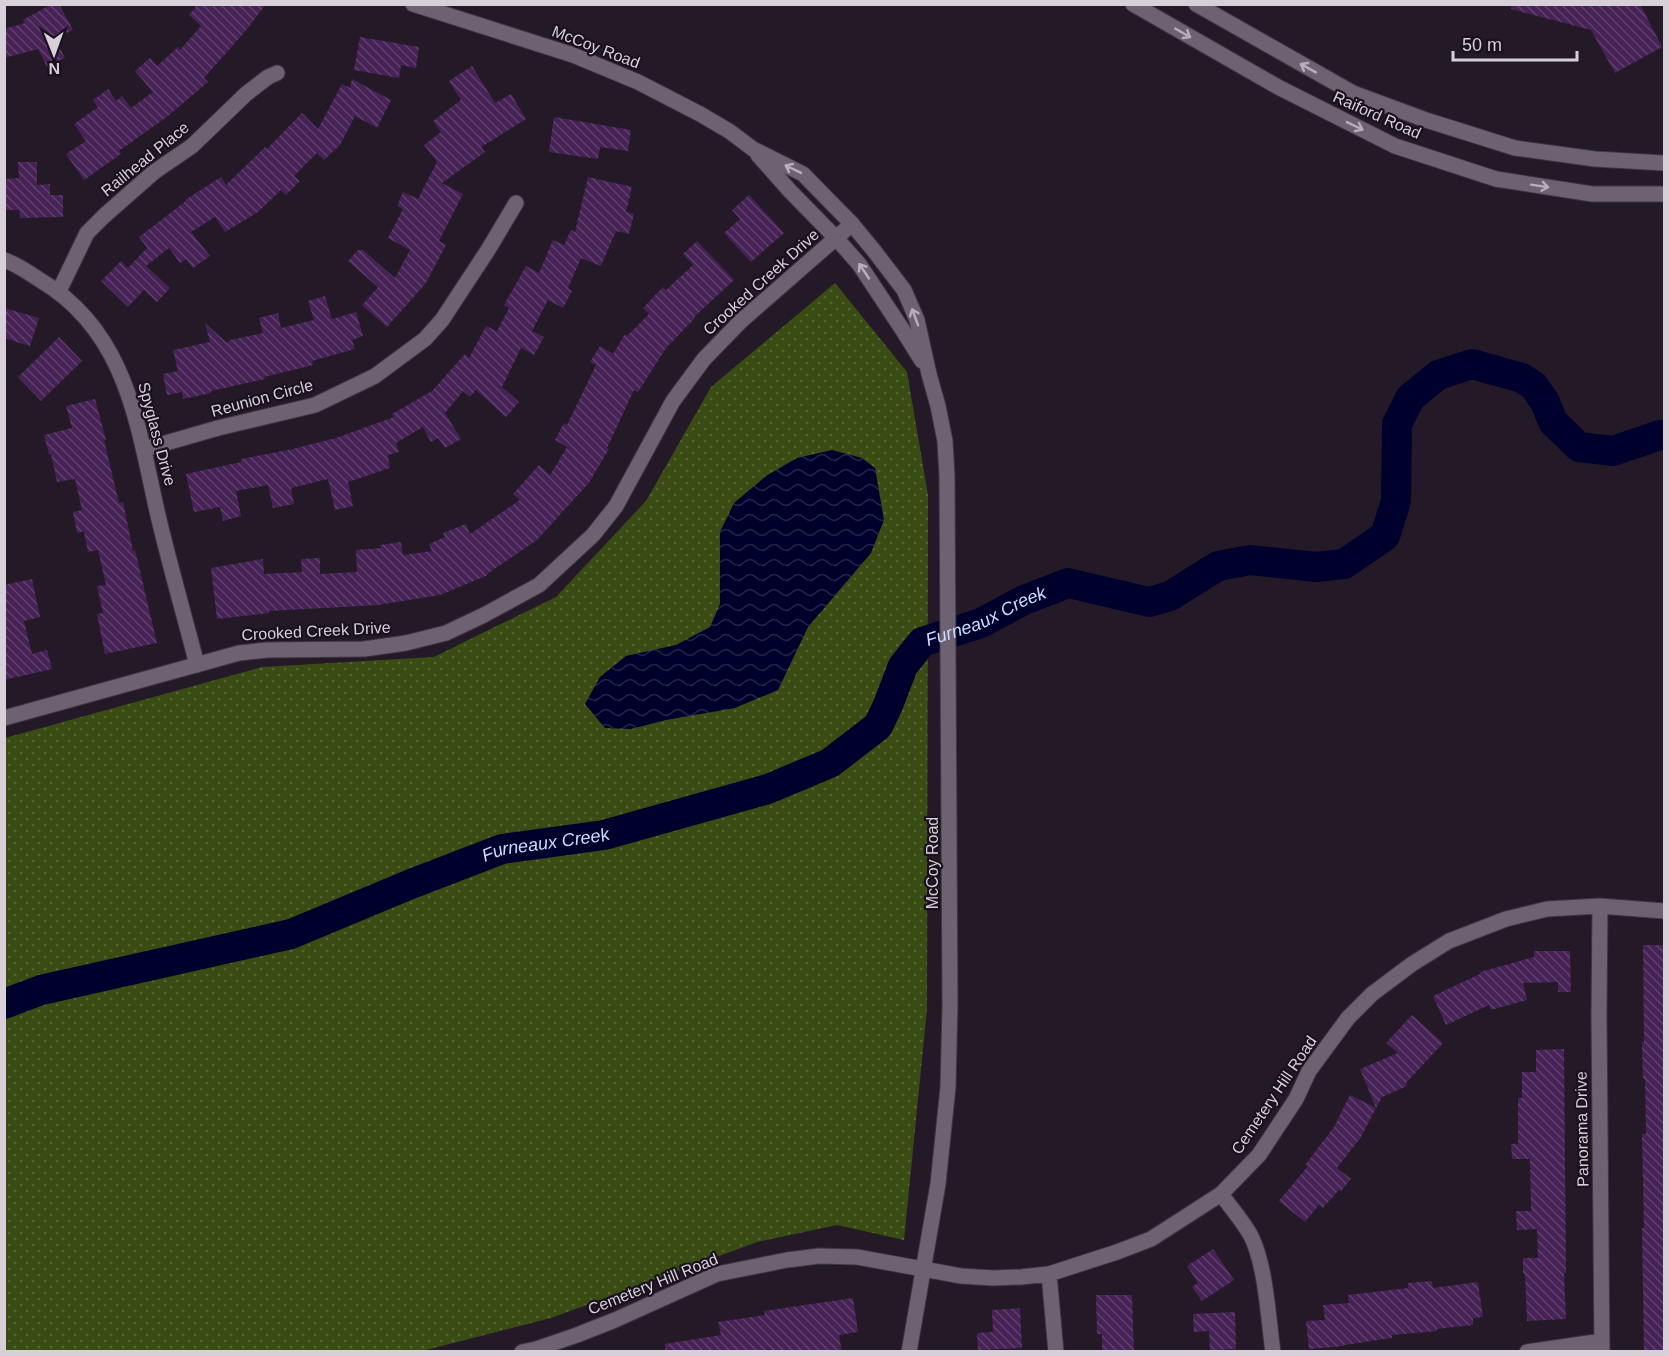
<svg xmlns="http://www.w3.org/2000/svg" width="1669" height="1356" viewBox="0 0 1669 1356" font-family="Helvetica,sans-serif">
<defs>
<pattern id="park-dots" width="8" height="8" patternUnits="userSpaceOnUse" patternTransform="scale(1.5)"><rect width="8" height="8" fill="#394c13"/><path d="M2 2h.1M6 6h.1" fill="none" stroke="#556535" stroke-width="1.8" stroke-linecap="round"/></pattern>
<pattern id="water-waves" width="16" height="10" patternUnits="userSpaceOnUse" patternTransform="scale(1.5)"><rect width="16" height="10" fill="#00002c"/><path d="M0 5q4-4 8 0t8 0" fill="none" stroke="#24244a"/></pattern>
<pattern id="building-back-hatch" width="6" height="6" patternUnits="userSpaceOnUse" patternTransform="scale(1.5)"><rect width="6" height="6" fill="#462256"/><path d="M-1 5l2 2M0 0l6 6M5-1l2 2" fill="none" stroke="#60416e"/></pattern>
</defs>
<rect width="100%" height="100%" fill="#241a27"/>
<path fill="url(#park-dots)" d="M835,283L907,372L928,495L927,1009L904,1240L837,1225L757,1242L551,1318L422,1351L5,1352V738L262,667L434,657L556,597L646,501L711,387Z"/>
<path fill="url(#water-waves)" d="M832,450L862,458L875,468L884,520L871,553L808,627L778,690L735,708L666,720L631,729L605,728L585,704L600,677L626,656L676,645L710,627L720,604V532L734,503L766,476L797,458Z"/>
<g fill="none" stroke-linecap="round" stroke-linejoin="round">
<path stroke="#00002c" stroke-width="30" id="s1" d="M4,1004L41,990L291,934L411,884L502,849L604,835L768,789L830,763L878,726L888,705L903,666L922,642L981,623L1024,600L1068,583L1149,602L1170,596L1218,566L1250,560L1316,567L1344,564L1385,536L1396,501L1397,424L1410,398L1438,375L1472,364L1522,378L1534,386L1545,402L1553,422L1579,447L1613,451L1660,435H1664"/>
</g>
<path fill="url(#building-back-hatch)" d="M52,4H59L73,30L55,39L65,58L47,67L38,49L4,58V29L25,23L23,20Z
M198,4H266L248,28L204,78L208,82L168,116L119,151L121,154L84,180L66,154L86,141L74,124L98,107L93,100L108,89L116,101L122,96L131,108L153,92L135,71L150,58L157,66L178,47L180,50L201,26L189,15Z
M1512,4H1640L1662,47L1615,73L1591,30L1511,9Z
M360,37L419,47L416,68L401,65L399,78L354,70Z
M472,66L495,103L511,94L526,119L481,147L485,152L442,183L463,194L439,241L446,245L426,283L387,327L362,305L378,287L348,261L358,250H363L395,278L410,250L388,238L403,209L397,206L403,192L418,199L437,162L424,145L441,132L433,121L461,100L449,81Z
M352,79L391,100L377,128L355,116L340,145L324,160L317,153L294,176L300,181L286,195L281,190L258,212L225,232L215,217L191,232L210,256L193,268L186,259L180,263L169,248L146,266L170,288L157,302L144,290L128,307L101,281L121,261L128,268L147,248L139,237L186,201L185,200L221,177L226,185L265,147L267,149L302,113L318,129L342,84L350,88Z
M554,117L631,130L628,151L600,147L598,159L549,152Z
M18,162H37V185L50,184V195H63V217L20,218L19,210H4V179L19,178Z
M588,177L632,187L626,212L634,214L629,234L616,231L601,266L581,258L568,288L572,291L563,308L548,300L532,331L544,337L534,355L521,348L502,387L519,402L506,417L476,390L470,397L463,391L445,413L461,439L445,448L438,438L431,442L423,427L396,443L399,452L388,455L390,468L348,482L353,506L335,510L328,479L291,488L294,504L273,508L268,485L236,491L241,516L223,521L220,507L194,512L186,474L241,462V459L293,449L336,438L394,417L392,414L432,391L465,354L469,358L486,326L497,331L509,308L504,305L526,266L539,273L553,240L564,245L571,230L575,232Z
M749,195L784,233L751,262L724,233L740,219L732,210Z
M697,241L734,280L694,317L695,318L666,348L638,392L634,390L607,448L609,449L587,486H586L537,540L487,574L488,575L440,595L378,605L269,611V613L217,619L211,568L263,559L264,574L302,572L301,559L320,558V574L357,572L356,550L381,548L380,545L401,542L403,555L432,551L429,544L445,537L443,533L466,524L470,534L520,500L513,494L539,465L550,475L567,447L555,440L564,423L567,425L596,365L590,362L600,346L613,354L625,334L627,336L649,314L643,308L663,287L666,290L693,265L683,254Z
M325,296L332,319L356,312L363,336L352,340L355,349L312,361L313,365L264,377L265,379L211,391V393L183,399L182,392L167,395L163,374L178,371L173,350L210,342L205,323L227,343L230,340L263,333L259,318L278,313L281,328L314,320L308,301Z
M4,308L39,318L30,346L4,338Z
M59,337L82,361L41,401L18,377Z
M95,399L106,440H104L119,503L123,502L133,551L135,550L157,643L105,654L97,614L103,613L97,586L106,585L98,550L88,552L84,531L77,533L73,512L82,510L75,479L57,482L51,454H49L44,435L72,428L66,406Z
M32,579L40,617L24,621L32,654L47,650L52,669L4,680V585Z
M1643,945H1665V1352H1644L1642,1228H1644L1642,1134H1646L1645,1079H1643L1642,1042H1644Z
M1534,951H1570L1571,992H1558V982L1523,983L1527,1000L1491,1010L1489,1005L1446,1025L1433,996L1480,974V972L1534,957Z
M1412,1015L1443,1043L1406,1083L1407,1086L1382,1097L1376,1108L1360,1069L1398,1053L1386,1043Z
M1564,1049L1566,1273H1564L1566,1319L1527,1321L1525,1274H1523V1258H1538L1537,1229L1517,1230L1516,1211H1531L1530,1159H1512L1511,1144H1518V1098H1522V1072H1536V1050Z
M1350,1095L1376,1108L1361,1137L1337,1168L1351,1179L1341,1191L1339,1190L1323,1208L1319,1205L1305,1222L1279,1201L1308,1166L1305,1165L1334,1127Z
M1213,1249L1234,1280L1202,1301L1192,1287L1198,1283L1187,1266Z
M1432,1281L1433,1288L1478,1282L1483,1317L1473,1318V1325L1437,1329V1331L1392,1335V1338L1344,1345V1346L1309,1349L1306,1321L1325,1320L1323,1305L1349,1303L1348,1295L1408,1288V1283Z
M1096,1295H1132L1134,1352H1102V1334H1097Z
M853,1298L858,1332L839,1335L842,1352H770V1349L754,1352H665V1344L721,1335L718,1322L765,1315L764,1311Z
M1020,1308L1022,1348L978,1350L977,1333L993,1332L992,1310Z
M1235,1312L1236,1349L1210,1350L1209,1331L1194,1332L1193,1314Z"/>
<g fill="none" stroke-linecap="round" stroke-linejoin="round">
<defs>
<path id="minor" d="M4,260C17,264 29,273 40,280C126,331 137,422 157,511C169,563 184,614 197,665
M59,291L87,233L104,216L154,172L192,146L246,94L268,77L277,73
M145,449L218,428L315,405L375,376L425,339L442,320L488,250L516,203
M4,718L239,653L267,650L364,649L406,643L446,633L484,615L539,585L593,535L616,506L673,401L704,359L741,321L852,224
M1600,906L1599,1015L1602,1352
M1221,1194C1231,1208 1243,1221 1251,1236C1266,1266 1268,1317 1273,1352
M923,1269L961,1276L993,1278L1021,1277L1049,1274L1117,1252L1151,1239L1221,1194L1259,1155L1296,1099L1309,1071L1348,1018L1372,994L1412,964L1449,941L1506,919L1547,909L1600,906L1664,911
M1049,1274L1056,1352
M1527,1352L1602,1341"/>
<path id="tertiary" d="M413,4L573,55L638,82L700,114L729,131L753,149L803,174L852,224L875,252L904,290L917,320L929,374L938,406L945,441L947,476L950,1006L948,1087L938,1184L909,1352
M1133,4L1278,87L1395,146L1496,179L1592,194H1664
M1196,4L1353,93L1426,120L1515,148L1595,159L1664,163
M758,155L790,191L836,238L859,264L902,329L922,361
M522,1352L536,1349L577,1335L615,1320L717,1274L787,1260L819,1256L857,1257L923,1269"/>
</defs>
<use href="#minor" stroke="#3d3640" stroke-width="17"/>
<use href="#tertiary" stroke="#3d3640" stroke-width="17"/>
<use href="#minor" stroke="#6e6272" stroke-width="15"/>
<use href="#tertiary" stroke="#6e6272" stroke-width="15"/>
</g>
<defs><path id="oneway-shaft" d="M-6 0H5M1.5-3L5.5 0L1.5 3" fill="none" stroke-width="1.6" stroke-linecap="round" stroke-linejoin="round" transform="scale(1.5)"/></defs>
<g stroke="#b8afba">
<use href="#oneway-shaft" transform="translate(1183 33) rotate(30)"/>
<use href="#oneway-shaft" transform="translate(1308 68) rotate(-151)"/>
<use href="#oneway-shaft" transform="translate(1355 126) rotate(26)"/>
<use href="#oneway-shaft" transform="translate(793 169) rotate(-154)"/>
<use href="#oneway-shaft" transform="translate(1540 186) rotate(9)"/>
<use href="#oneway-shaft" transform="translate(864 271) rotate(-124)"/>
<use href="#oneway-shaft" transform="translate(915 317) rotate(-110)"/>
</g>
<g text-anchor="middle" dominant-baseline="central" stroke-width="4.5" stroke-linejoin="round" paint-order="stroke">
<g font-size="16" fill="#d7d0d9" stroke="#1b111e">
<text transform="translate(596 47) rotate(21)">McCoy Road</text>
<text transform="translate(1377 115) rotate(24)">Raiford Road</text>
<text transform="translate(145 159) rotate(-39)">Railhead Place</text>
<text transform="translate(761 282) rotate(-42)">Crooked Creek Drive</text>
<text transform="translate(262 398) rotate(-15)">Reunion Circle</text>
<text transform="translate(157 434) rotate(75)">Spyglass Drive</text>
<text transform="translate(316 631) rotate(-3)">Crooked Creek Drive</text>
<text transform="translate(932 863) rotate(-90)">McCoy Road</text>
<text transform="translate(1274 1095) rotate(-56)">Cemetery Hill Road</text>
<text transform="translate(1582 1129) rotate(-91)">Panorama Drive</text>
<text transform="translate(653 1284) rotate(-22)">Cemetery Hill Road</text>
</g>
<g font-size="18" font-style="italic" fill="#c9deff" stroke="#1b111e">
<text stroke="none"><textPath href="#s1" startOffset="1089">Furneaux Creek</textPath></text>
<text stroke="none"><textPath href="#s1" startOffset="567">Furneaux Creek</textPath></text>
</g>
</g>
<rect width="1669" height="1356" fill="none" stroke="#d7d0d9" stroke-width="12"/>
<g transform="translate(54 54) rotate(179)" stroke="#1b111e" stroke-width="4.5" paint-order="stroke">
<path d="M0-4.5L10 22L0 15L-10 22Z" fill="#d7d0d9"/>
<text y="-9" font-size="16" font-weight="bold" text-anchor="middle" fill="#d7d0d9">N</text>
</g>
<path d="M1453 51v9h124v-9" fill="none" stroke="#d7d0d9" stroke-width="3"/>
<text x="1462" y="51" font-size="18" fill="#d7d0d9" stroke="#1b111e" stroke-width="4.5" paint-order="stroke">50 m</text>
</svg>
